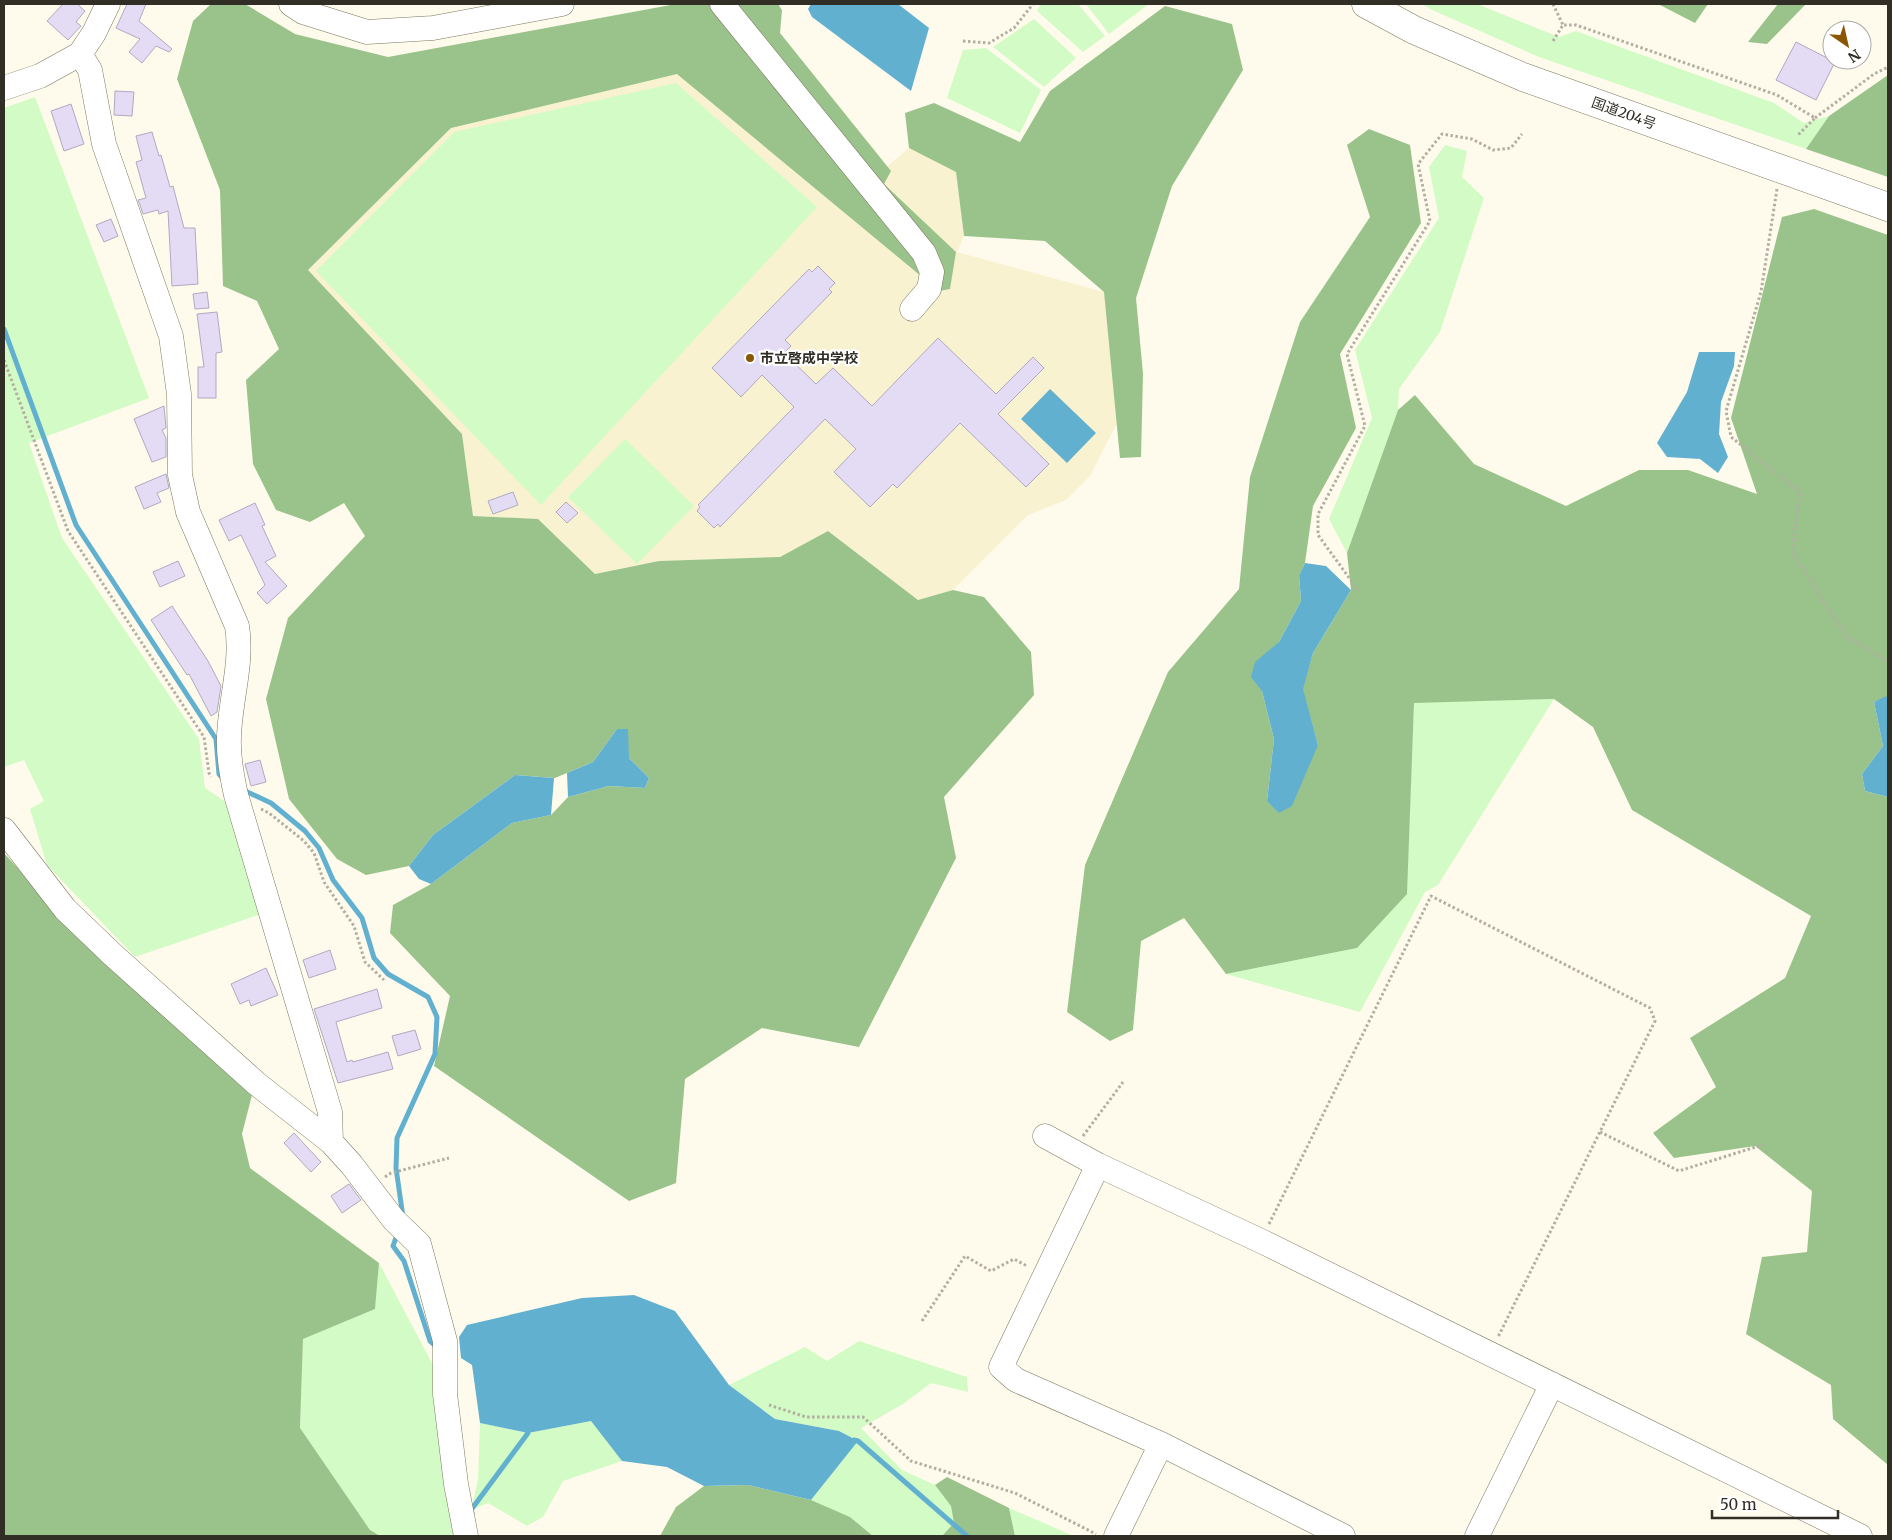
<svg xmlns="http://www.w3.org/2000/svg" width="1892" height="1540" viewBox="0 0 1892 1540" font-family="Merriweather,'Noto Sans JP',serif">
<rect width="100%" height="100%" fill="#fffbec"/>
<path fill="#f9f2d0" d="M704,20L883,170L909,148L956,172L964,236L957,252L1104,292L1117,423L1090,476L1066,500L1028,515L953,590L918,600L828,531L780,557L659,561L595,574L538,519L473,516L462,434L308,270L451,128Z"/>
<path fill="#d3fbc5" d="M1041,4H1078L1105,36L1083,52L1037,11Z
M1086,4H1149L1109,34Z
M1422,4H1477L1559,37L1576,31L1774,103L1804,123L1829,116L1806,149L1539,57L1430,9Z
M1034,19L1076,58L1044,87L993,47Z
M986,48L1041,90L1020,133L947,98L963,50Z
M676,83L817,207L541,505L316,271L454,132Z
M35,97L149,398L29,443L62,538L199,739L205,788L226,802L261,914L135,957L47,865L30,809L44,801L24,760L4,767V108Z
M1445,145L1467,151L1462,177L1484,198L1440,332L1399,389L1398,410L1347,553L1329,519L1372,418L1355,350L1439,218L1429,167Z
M625,439L694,506L637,564L568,497Z
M1554,699L1438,885L1425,892L1360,1012L1226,974L1357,948L1406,894L1414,702Z
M379,1263L434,1367L457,1536H380L370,1530L300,1429L303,1339L375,1309Z
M859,1341L967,1377L968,1392L931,1383L903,1404L861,1428L902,1470L935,1485L951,1506L954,1523L942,1536H873L850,1517L811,1500L858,1441L839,1431L775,1419L729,1385L805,1347L827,1361Z
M591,1421L622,1461L563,1481L543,1517L527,1526L488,1503L471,1510L478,1480L480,1423L528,1433Z
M1009,1508L1074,1536H1015Z"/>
<path fill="#9ac38b" d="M211,4H245L295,34L388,57L676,4H778L782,10L780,33L891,171L884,184L956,252L950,289L939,291L677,74L451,128L308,270L462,434L473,516L538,519L595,574L659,561L780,557L828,531L918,600L953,590L984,597L1031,652L1034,695L944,797L956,858L859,1047L762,1028L685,1079L676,1183L629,1201L434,1066L450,996L390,933L393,905L431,884L512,823L551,815L568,797L609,786L645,788L649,778L629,758L617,729L593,762L555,778L515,775L433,835L409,866L366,875L337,859L289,799L266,699L288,618L365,536L344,503L310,522L276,510L253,464L246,380L279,349L257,301L223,286L220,190L177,79L193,21Z
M1658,4H1708L1695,23Z
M1778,4H1806L1767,44L1748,42Z
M1165,6L1232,24L1243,70L1172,186L1136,298L1143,374L1141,457L1120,458L1104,292L1045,241L964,236L956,172L909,148L905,113L934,103L1020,142L1050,91Z
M1888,75V177L1806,149L1829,116Z
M1369,129L1410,145L1421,223L1340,354L1356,428L1313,506L1305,563L1299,575L1301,601L1279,642L1262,691L1274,739L1267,801L1318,745L1302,689L1313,653L1351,590L1347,553L1398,410L1415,395L1474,464L1566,506L1639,470H1688L1757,494L1731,418L1782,217L1814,209L1888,235V699L1886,697L1874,702L1883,746L1862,774L1865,791L1888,797V1465L1833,1419L1831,1385L1746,1334L1762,1257L1807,1252L1812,1191L1755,1146L1674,1158L1653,1133L1716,1087L1690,1038L1785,978L1811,916L1632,810L1593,727L1554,699L1414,703L1407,894L1357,948L1226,974L1184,918L1141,941L1133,1030L1110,1041L1067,1012L1085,865L1168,672L1239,589L1250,477L1300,322L1370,217L1347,145Z
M4,853L63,918L253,1091L242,1134L250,1168L379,1263L375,1309L303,1339L300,1428L370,1530L380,1536H4Z
M947,1477L1009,1508L1015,1536H942L954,1523L951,1506L935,1485Z
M748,1485L811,1500L850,1517L873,1536H660L676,1507L704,1486Z"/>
<path fill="#62b0cf" d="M811,4H898L929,28L911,91L812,17L808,9Z
M1699,352H1735L1734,366L1721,402L1719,434L1728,457L1718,473L1700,459L1667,457L1657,443L1687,392Z
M1050,389L1096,433L1067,463L1021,419Z
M1305,563L1326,566L1351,590L1313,653L1303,689L1318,745L1292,806L1279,813L1267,801L1274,739L1262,691L1251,677L1255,662L1279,642L1301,601L1299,575Z
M1886,696L1888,699V797L1865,791L1862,774L1883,746L1874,702Z
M617,729H628L629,758L649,778L645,788L609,786L568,797L567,773L593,762Z
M515,775L554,778L551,815L512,823L431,884L419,879L409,866L433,835Z
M634,1295L675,1311L729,1385L775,1419L839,1431L858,1441L811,1500L748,1485L704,1486L667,1467L622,1461L591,1421L528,1433L480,1423L472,1365L461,1358L459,1337L467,1325L582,1298Z"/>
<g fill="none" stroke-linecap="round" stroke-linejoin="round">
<path stroke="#62b0cf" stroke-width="5" d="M4,329L76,525L216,739L219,774L223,779
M243,790L271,803L305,831L319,848L333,880L362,918L374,958L388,974L428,997L437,1017L435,1054L397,1138L396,1168L403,1217
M398,1232L393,1246L404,1261L430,1341L437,1347
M854,1440L858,1441L967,1536
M472,1513L471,1510L528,1433L526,1428"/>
</g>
<path fill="#e4dcf5" stroke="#b0a9c0" d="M63,4H77L85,11L76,22L81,26L68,40L47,21Z
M127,4H146L139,21L172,49L169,52L156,46L142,63L129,52L140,39L116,28Z
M1796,42L1835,62L1816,100L1776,80Z
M115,91L134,92L132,116L114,115Z
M71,104L84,144L64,151L51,111Z
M152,132L159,156L161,155L170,187L173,186L184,228H195L198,284L172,286L168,211L159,214L158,210L143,214L140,205L138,200L146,198L136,162L142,160L136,136Z
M111,219L118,236L104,242L96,225Z
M818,266L835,283L829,289L832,292L785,340L791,346L784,353L816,384L833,368L872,406L938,338L996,394L1033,357L1044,368L998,414L1049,464L1026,487L960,423L897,488L893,484L870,507L834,472L856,449L825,419L720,527L718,524L714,528L697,511L700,507L698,505L794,407L762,375L741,397L712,368L809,269L812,272Z
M207,292L209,308L195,309L193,294Z
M217,312L222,352L216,353V398H198V367H204L197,314Z
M164,406L166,428L162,430L166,438V457L152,462L134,419Z
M166,474L169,488L157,493L161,502L144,509L135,487Z
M513,492L518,505L493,514L488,501Z
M566,502L578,513L567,523L556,512Z
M255,503L265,525L262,526L276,556L265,562L287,586L267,604L257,593L265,585L241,535L229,541L219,520Z
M178,561L185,576L160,587L153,572Z
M172,606L208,661L221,686L217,712L211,716L189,674L187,675L151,620Z
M260,760L266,782L251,786L245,764Z
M330,950L336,969L309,978L303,960Z
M266,968L278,995L251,1006L249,1000L240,1004L231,984Z
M377,989L382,1008L336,1022L347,1062L352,1060L353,1062L388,1052L393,1069L338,1083L314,1009Z
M415,1030L421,1049L398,1056L392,1036Z
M294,1133L321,1162L311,1172L284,1143Z
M349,1184L361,1200L342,1213L331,1196Z"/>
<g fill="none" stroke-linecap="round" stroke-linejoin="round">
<defs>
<path id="minor" d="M291,4L303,12L367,32L433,28L562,4
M722,4L924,253L932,272L929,289L912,309
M80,54L90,70L104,144L171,336L179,394L180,475L188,512L237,626C243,663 230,700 229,737C228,756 232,777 236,795L330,1112L331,1142
M4,88L40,76L80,54L94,33L108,4
M4,830L65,909L113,955L257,1084L331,1142L351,1164L394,1220L419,1244L445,1341V1394L456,1484L466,1536
M1045,1136L1098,1165L1261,1241L1860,1536
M1098,1165L1001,1367L1016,1380L1161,1444L1343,1536
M1116,1536L1161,1444
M1477,1536L1552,1384"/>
<path id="highway" d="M1366,4L1414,30L1523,77L1888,207"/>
</defs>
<use href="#minor" stroke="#7b775f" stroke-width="25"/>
<use href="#highway" stroke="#7b775f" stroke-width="29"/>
<path stroke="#b2afa2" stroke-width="3" stroke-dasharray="2.5 2.5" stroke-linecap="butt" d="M1553,4L1563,25
M963,41L989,43L1014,28L1033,4
M1553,41L1563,25H1576L1777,95L1815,118L1797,136
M1815,118L1874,74L1888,67
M1777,189L1761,292L1726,411L1731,437L1800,492L1792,552L1847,637L1888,661
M4,360L68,531L204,737L209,773L211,777
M1358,590L1318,535V514L1365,426L1347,354L1430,221L1418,164L1442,134L1472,139L1493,150L1511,148L1522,134
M261,809L269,813L304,841L314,853L324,882L354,926L365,962L384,980
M1600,1132L1679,1171L1765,1144
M1083,1136L1123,1082
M385,1177L391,1173L449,1158
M1269,1224L1431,896L1650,1008L1655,1021L1498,1337
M922,1321L965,1256L991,1271L1014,1259L1027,1266
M769,1405L806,1417H863L911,1461L1015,1493L1096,1534"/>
<use href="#minor" stroke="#fff" stroke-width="24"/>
<use href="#highway" stroke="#fff" stroke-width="28"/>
</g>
<circle fill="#8b5603" stroke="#fff" stroke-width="2" cx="750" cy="358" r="5"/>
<g text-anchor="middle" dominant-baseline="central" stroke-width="4.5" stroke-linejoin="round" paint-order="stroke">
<g font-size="14" fill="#302e25" stroke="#fff">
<text transform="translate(1624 113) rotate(20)">国道204号</text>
</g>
<g font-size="14" font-weight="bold" fill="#302e25" stroke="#fff" text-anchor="start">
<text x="760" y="358">市立啓成中学校</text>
</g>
</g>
<rect width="1892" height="1540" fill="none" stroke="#302e25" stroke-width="10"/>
<g transform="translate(1847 45) rotate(146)"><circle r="24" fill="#ffffff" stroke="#acaba8"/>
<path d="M0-4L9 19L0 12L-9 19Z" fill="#8b5603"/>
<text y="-8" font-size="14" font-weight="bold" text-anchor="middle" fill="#302e25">N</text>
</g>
<path d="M1712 1510v8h126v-8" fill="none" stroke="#302e25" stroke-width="2.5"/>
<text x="1720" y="1510" font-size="15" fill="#302e25" stroke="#ffffff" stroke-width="4" paint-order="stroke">50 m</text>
</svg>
